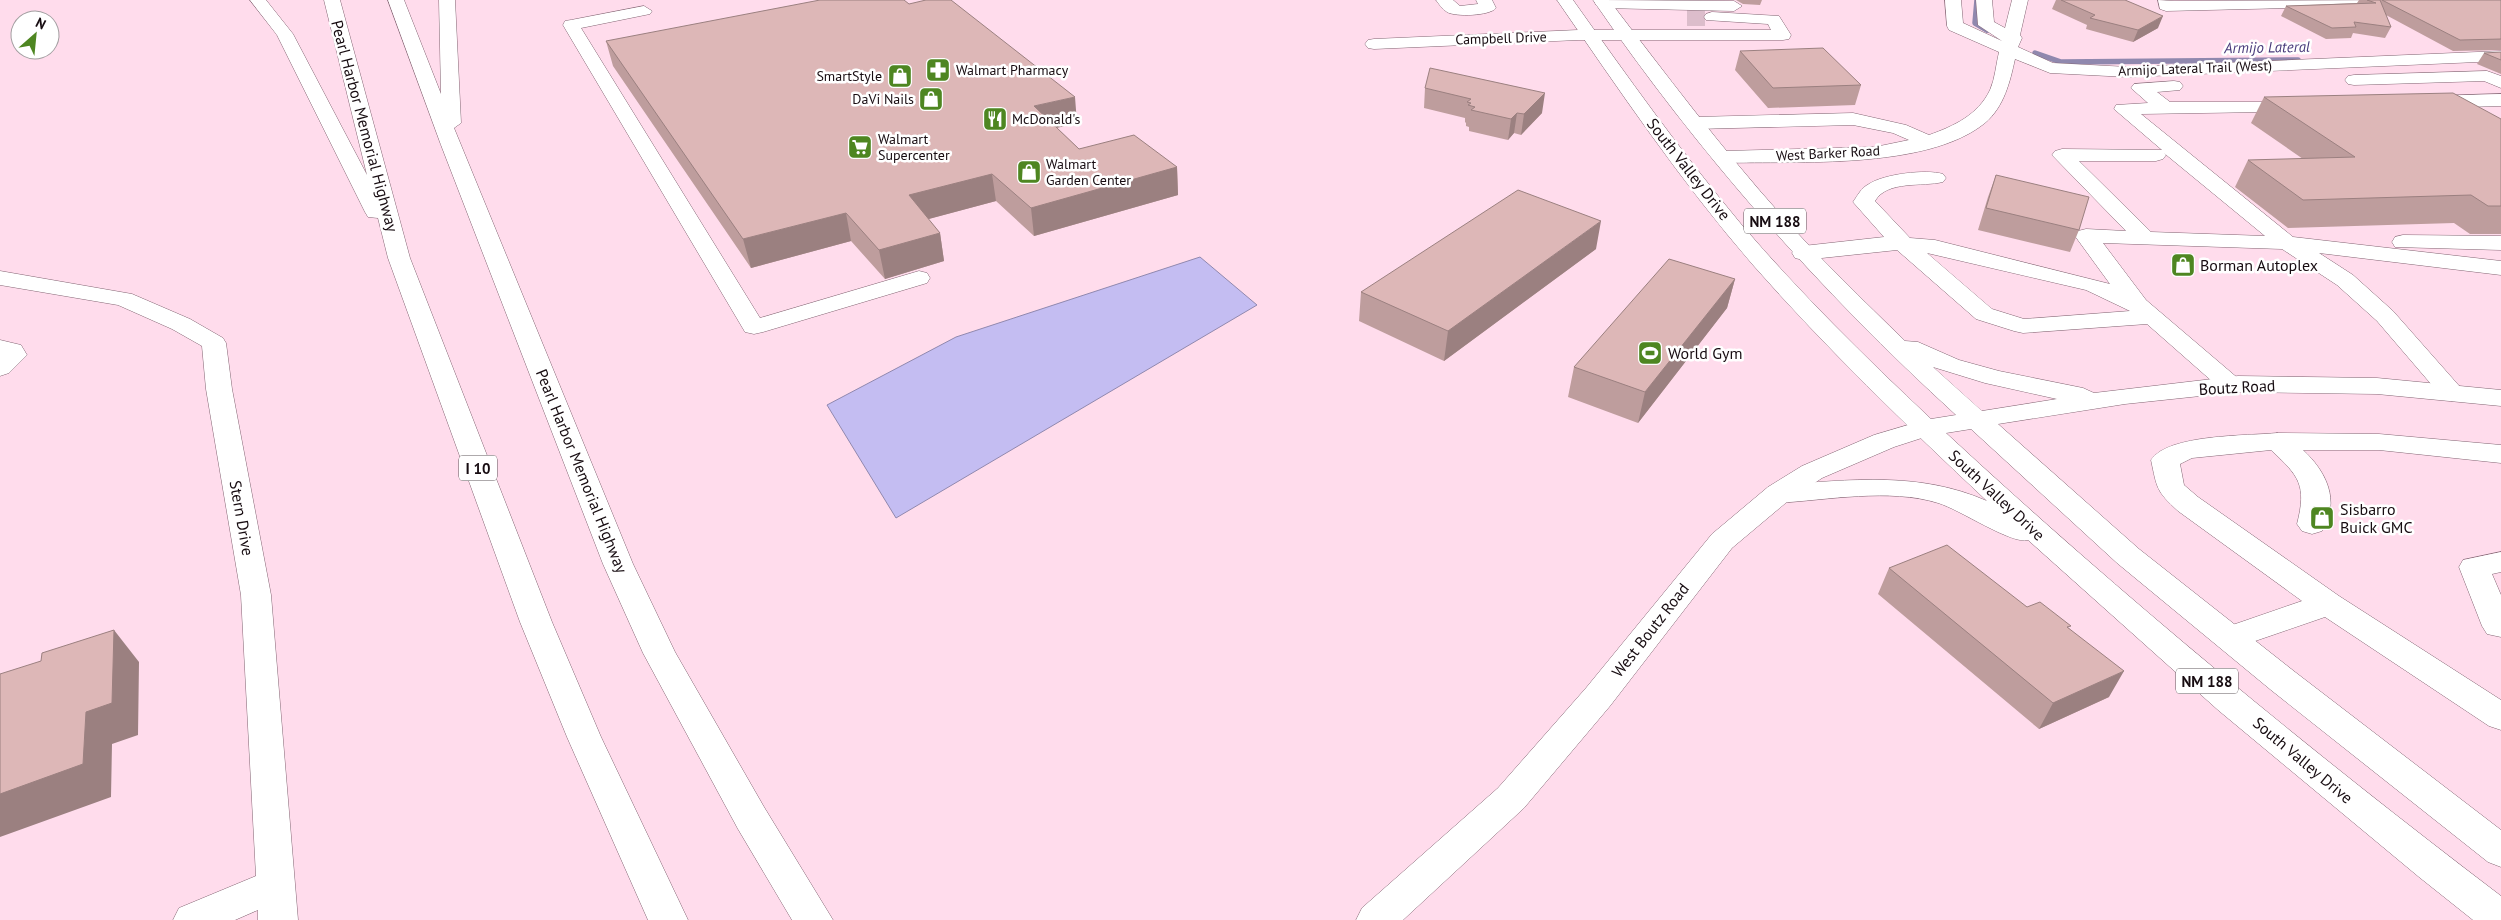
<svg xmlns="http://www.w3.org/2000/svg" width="2501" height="920" viewBox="0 0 2501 920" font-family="'PT Sans',sans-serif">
<rect width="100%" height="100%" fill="#ffdcec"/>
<path fill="#c4bdf2" stroke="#9088ae" d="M1200,257L1257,305L896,518L827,405L956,337Z"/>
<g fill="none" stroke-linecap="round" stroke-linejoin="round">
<path stroke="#9088ae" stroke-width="5.5" d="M1977,0L1975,23L1987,30
M2035,53L2061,62L2298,60"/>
<path stroke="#dcbdcb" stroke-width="18" stroke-dasharray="18 9" stroke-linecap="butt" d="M1687,17H1712"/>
<defs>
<path id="minor" d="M1436,0H1453L1460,6L1478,4L1476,0H1492L1496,8C1490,16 1455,17 1447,12C1442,9 1439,4 1436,0Z
M1597,0L1734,1L1742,6L1734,11L1603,8L1597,6L1595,3Z
M1945,0H1961L1963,23L2002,41L1978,25L1976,0H1992L1994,22L2005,28L2012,0H2028L2020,35L2022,38L2018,47L2053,63L2128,67L2501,51V61L2128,77L2050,73L2015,59C2010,82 2004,107 1985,123C1927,170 1797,161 1725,163L1718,161L1715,157L1718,153L1725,151L1875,147L1909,140L1893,133L1853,125L1696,129L1689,127L1686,123L1689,119L1696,117L1853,113L1906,125L1929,135C1954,126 1978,115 1990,90C1995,79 1996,64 1999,52L1949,30L1947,26Z
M2158,0L2174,1L2423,0L2415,5L2166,11L2160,9Z
M644,6L652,11L650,14L581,28L760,318L919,271L927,273L930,278L927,283L763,332L754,334L745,332L563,25L565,21L571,20Z
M1712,12L1779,16L1791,35L1789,39L1783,40H1578L1374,49L1368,48L1365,44L1368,40L1374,39L1578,30H1771L1768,24L1706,20L1704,17L1706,14Z
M2487,71L2501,76V88L2484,81L2354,85L2348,84L2345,80L2348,76L2354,75Z
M2174,81L2180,82L2183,86L2180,90L2157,92L2170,102H2271L2273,106L2271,110L2264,112L2141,114L2293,237L2501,261V275L2319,253L2353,275L2393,311L2461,388L2465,393L2461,398L2452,401L2443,398L2377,321L2337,285L2282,249L2103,243L2146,300L2240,380L2244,385L2240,390L2231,393L2222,390L2147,324L2023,333L2014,331L1976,319L1897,250L1803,260L1795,258L1792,253L1795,248L1803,246L1884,237L1853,202C1858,195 1861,188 1869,184C1884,174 1926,169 1943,174L1946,178L1943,182C1923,187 1887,180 1875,201L1910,238L1935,240L2110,284L2075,236L2078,231L2086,229L2126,231L2052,155L2055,151L2062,149L2162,150L2114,109L2116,105L2148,103L2131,88L2134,84ZM2164,153L2265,236L2151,232L2079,161H2156L2163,159L2166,155ZM1927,253L2086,290L2130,311L2024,319L1992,309Z
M2501,94V106L2430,108L2423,106L2421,102L2423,98L2430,96Z
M2403,235L2501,236V250L2395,247L2392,242L2395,237Z
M0,271L132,294L190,319L223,338L226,343L232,389L271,595L298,920H258V910L235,920H173L179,908L256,876L241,595L206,389L202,346L172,329L118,305L0,285Z
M0,340L21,345L27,355L9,373L0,376Z
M1925,420L1934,422L1938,428L1934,434L1894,447L1822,478L1788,501L1732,548L1610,706L1524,808L1403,920H1356L1362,908L1498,788L1586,688L1712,534L1768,487L1802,466L1874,435Z
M2277,433L2379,434L2501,445V463L2379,450H2303C2326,471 2341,501 2322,531L2312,534L2302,531L2297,524C2307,485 2299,476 2271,450L2192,458L2180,464L2184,485L2198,497L2339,596L2501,700V730L2489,726L2325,617L2229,650L2218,646L2213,638L2218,630L2302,601L2178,511C2156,491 2157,488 2151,460C2168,434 2247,436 2277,433Z
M2501,552V572L2492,574L2501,595V637L2487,634L2482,626L2459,567L2463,560Z"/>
<path id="major" d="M1557,0H1573C1627,76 1681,152 1741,224C1800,293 1865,357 1931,419L1956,415C1819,290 1698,153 1593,0H1609C1665,73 1721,148 1782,216C1821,260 1863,300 1905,341L1918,342L1959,360L1999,371L2083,388L2094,393L2238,376L2377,378L2501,390V406L2377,394L2238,392L2125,404L1998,424L2139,549L2295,672L2501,830V867L2488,862L2271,690L2117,563L1971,429L1946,433C2123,597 2309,750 2501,896V920H2473L2419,877L2218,710L2028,540C2012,545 1959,509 1938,503C1890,488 1827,500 1778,503L1768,501L1764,494L1768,487L1778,485C1850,480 1919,471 1987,501C1906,425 1826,348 1753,265C1681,182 1619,90 1557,0ZM1933,367L1985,383L2057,399L1982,411Z"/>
<path id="highway" d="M250,0H266L293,34L367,175L324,0H340L410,258L552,622L601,737L688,920H648L567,737L520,622L388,258L378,218L368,217L365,212L277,35Z
M388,0H404L441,94L439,0H455L461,123L454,128L461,145L633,564L675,652L764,807L833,920H792L738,829L643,653L603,564L441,145Z"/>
</defs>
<use href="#minor" stroke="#836573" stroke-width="1"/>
<use href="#major" stroke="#836573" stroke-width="1"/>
<use href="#highway" stroke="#836573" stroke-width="1"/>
<use href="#minor" fill="#fff" fill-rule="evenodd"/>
<use href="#major" fill="#fff" fill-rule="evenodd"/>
<use href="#highway" fill="#fff" fill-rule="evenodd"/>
</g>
<path fill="#be9d9d" d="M1736,0H1762L1760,5L1743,4Z
M2056,0H2125L2158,28L2133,42L2086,29L2087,25L2052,9Z
M2359,0H2501V50L2453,51L2386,15L2391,27L2385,38L2353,33L2351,38L2326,39L2281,16L2286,6L2357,3Z
M606,41L1077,123L1057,128L1079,149L1177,167L1178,195L1034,236L996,201L928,219L940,233L944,261L885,279L851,241L751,268L613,66Z
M1740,51L1861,85L1855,105L1768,108L1735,70Z
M2501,52V74L2477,64L2484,53Z
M1425,88L1542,113L1521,135L1514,133L1508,140L1469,131V127L1466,126V123L1465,122V118L1424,108Z
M2264,97L2501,119V234H2470L2454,223L2288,228L2235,187L2248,160L2303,159L2251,123Z
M1996,175L2079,230L2070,252L1978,230L1988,197Z
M1596,249L1444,361L1359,321L1361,292Z
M1735,279L1727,308L1638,423L1568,397L1574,367Z
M1889,568L2027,607L2069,628L2109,697L2039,729L1878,594Z"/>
<path fill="#9b8080" d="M2163,16L2158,28L2133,42L2138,30Z
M1545,93L1542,113L1521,135L1524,114Z
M1075,97L1077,123L1037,132L1034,106Z
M1517,113L1514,133L1508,140L1511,119Z
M1177,167L1178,195L1034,236L1031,208Z
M992,174L996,201L914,223L909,195Z
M846,213L851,241L751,268L743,239Z
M1601,221L1596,249L1444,361L1448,331Z
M940,233L944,261L885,279L879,250Z
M1735,279L1727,308L1638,423L1645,392Z
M114,630L139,662L138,735L112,744L111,797L0,837V794L86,712Z
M2124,671L2109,697L2039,729L2053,703Z"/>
<path fill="#ddb7b7" stroke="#9b8080" d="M820,0H904L909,4L926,0H951L1075,97L1034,106L1079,149L1134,135L1177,167L1031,208L992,174L909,195L940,233L879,250L846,213L743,239L606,41Z
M2061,0H2125L2163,16L2138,30L2090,18L2095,15Z
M2367,0H2380L2391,27L2354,22L2356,27L2332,28L2286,6L2376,3Z
M2382,0H2501V39L2460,40Z
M1823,48L1861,85L1773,88L1740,51Z
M2501,52V60L2484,53Z
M1430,68L1545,93L1524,114L1517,113L1511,119L1471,110L1475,107L1468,105L1471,103L1467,102L1471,99L1425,88Z
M2453,93L2501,119V206H2488L2471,195L2303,200L2248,160L2355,157L2264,97Z
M1996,175L2089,197L2079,230L1986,208Z
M1518,190L1601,221L1448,331L1361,292Z
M1669,259L1735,279L1645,392L1574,367Z
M1947,545L2027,607L2040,602L2071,626L2067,627L2124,671L2053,703L1889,568Z
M114,630L112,703L86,712L83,764L0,794V674L41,661L42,653Z"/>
<defs>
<symbol id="pharmacy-square" viewBox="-11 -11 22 22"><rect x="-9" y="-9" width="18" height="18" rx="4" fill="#4e8621" stroke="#fff"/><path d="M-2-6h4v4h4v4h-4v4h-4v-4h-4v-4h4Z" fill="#fff"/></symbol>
<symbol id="shop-square" viewBox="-11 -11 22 22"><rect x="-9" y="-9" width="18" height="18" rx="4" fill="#4e8621" stroke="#fff"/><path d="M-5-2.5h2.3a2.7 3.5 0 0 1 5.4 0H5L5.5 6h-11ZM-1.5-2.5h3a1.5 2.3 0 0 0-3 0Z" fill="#fff"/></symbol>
<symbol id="restaurant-square" viewBox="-11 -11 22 22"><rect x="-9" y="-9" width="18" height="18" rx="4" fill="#4e8621" stroke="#fff"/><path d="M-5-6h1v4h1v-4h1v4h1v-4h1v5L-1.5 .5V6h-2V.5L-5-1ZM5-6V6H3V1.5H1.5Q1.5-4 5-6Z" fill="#fff"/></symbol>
<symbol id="supermarket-square" viewBox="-11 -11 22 22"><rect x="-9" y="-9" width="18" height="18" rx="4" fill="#4e8621" stroke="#fff"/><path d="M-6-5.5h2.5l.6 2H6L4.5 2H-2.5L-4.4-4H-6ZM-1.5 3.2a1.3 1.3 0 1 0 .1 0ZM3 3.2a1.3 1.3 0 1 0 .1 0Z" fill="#fff"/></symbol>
<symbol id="stadium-square" viewBox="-11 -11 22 22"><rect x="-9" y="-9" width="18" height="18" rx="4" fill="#4e8621" stroke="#fff"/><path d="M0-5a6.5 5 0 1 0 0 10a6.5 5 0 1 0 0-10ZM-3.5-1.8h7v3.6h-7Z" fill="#fff"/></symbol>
</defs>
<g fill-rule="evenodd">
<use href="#pharmacy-square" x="924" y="56" width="28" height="28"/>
<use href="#shop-square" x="886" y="62" width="28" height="28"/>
<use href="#shop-square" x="917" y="85" width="28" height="28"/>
<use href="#restaurant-square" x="981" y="105" width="28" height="28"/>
<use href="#supermarket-square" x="846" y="133" width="28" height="28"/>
<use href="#shop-square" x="1015" y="158" width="28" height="28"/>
<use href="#shop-square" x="2169" y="251" width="28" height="28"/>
<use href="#stadium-square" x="1636" y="339" width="28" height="28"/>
<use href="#shop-square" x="2308" y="504" width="28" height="28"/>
</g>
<g text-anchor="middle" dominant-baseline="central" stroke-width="5" stroke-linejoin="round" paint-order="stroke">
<g font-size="14" fill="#170c11" stroke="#fff">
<text transform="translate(1501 38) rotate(-2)">Campbell Drive</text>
<text transform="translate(2195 68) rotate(-2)">Armijo Lateral Trail (West)</text>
<text transform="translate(1828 153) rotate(-3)">West Barker Road</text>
</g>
<g font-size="14" fill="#170c11" stroke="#fff" text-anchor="start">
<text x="956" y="70">Walmart Pharmacy</text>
<text x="882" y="76" text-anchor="end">SmartStyle</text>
<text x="914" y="99" text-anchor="end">DaVi Nails</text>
<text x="1012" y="119">McDonald's</text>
<text x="878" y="139">Walmart<tspan x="878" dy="16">Supercenter</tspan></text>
<text x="1046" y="164">Walmart<tspan x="1046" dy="16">Garden Center</tspan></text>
</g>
<g font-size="15" font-style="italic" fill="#493b7b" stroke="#fff">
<text transform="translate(2267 47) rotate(-1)">Armijo Lateral</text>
</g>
<g fill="#fff" stroke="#5d5558" stroke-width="1">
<rect x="1744" y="208.5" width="62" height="25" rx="4"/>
<rect x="459" y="455.5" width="38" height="25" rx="4"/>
<rect x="2176" y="668.5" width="62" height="25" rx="4"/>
</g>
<g font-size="15" font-weight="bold" fill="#170c11">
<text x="1775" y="221">NM 188</text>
<text x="478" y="468">I 10</text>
<text x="2207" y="681">NM 188</text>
</g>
<g font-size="16" fill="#170c11" stroke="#fff">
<text transform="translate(365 126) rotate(75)">Pearl Harbor Memorial Highway</text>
<text transform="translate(1689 169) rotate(52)">South Valley Drive</text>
<text transform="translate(2237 387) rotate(-3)">Boutz Road</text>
<text transform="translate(582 471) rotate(68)">Pearl Harbor Memorial Highway</text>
<text transform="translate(1997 495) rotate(43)">South Valley Drive</text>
<text transform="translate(242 518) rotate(80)">Stern Drive</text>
<text transform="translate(1650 630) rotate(-52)">West Boutz Road</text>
<text transform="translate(2303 760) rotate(40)">South Valley Drive</text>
</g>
<g font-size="16" fill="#170c11" stroke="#fff" text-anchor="start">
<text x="2200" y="265">Borman Autoplex</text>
<text x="1668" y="353">World Gym</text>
<text x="2340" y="509">Sisbarro<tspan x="2340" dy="18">Buick GMC</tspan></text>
</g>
</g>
<g transform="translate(35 35) rotate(27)"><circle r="24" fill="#ffffff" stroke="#a29ea0"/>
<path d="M0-4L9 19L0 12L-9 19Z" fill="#4e8621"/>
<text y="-8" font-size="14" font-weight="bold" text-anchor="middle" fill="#170c11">N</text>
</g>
</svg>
